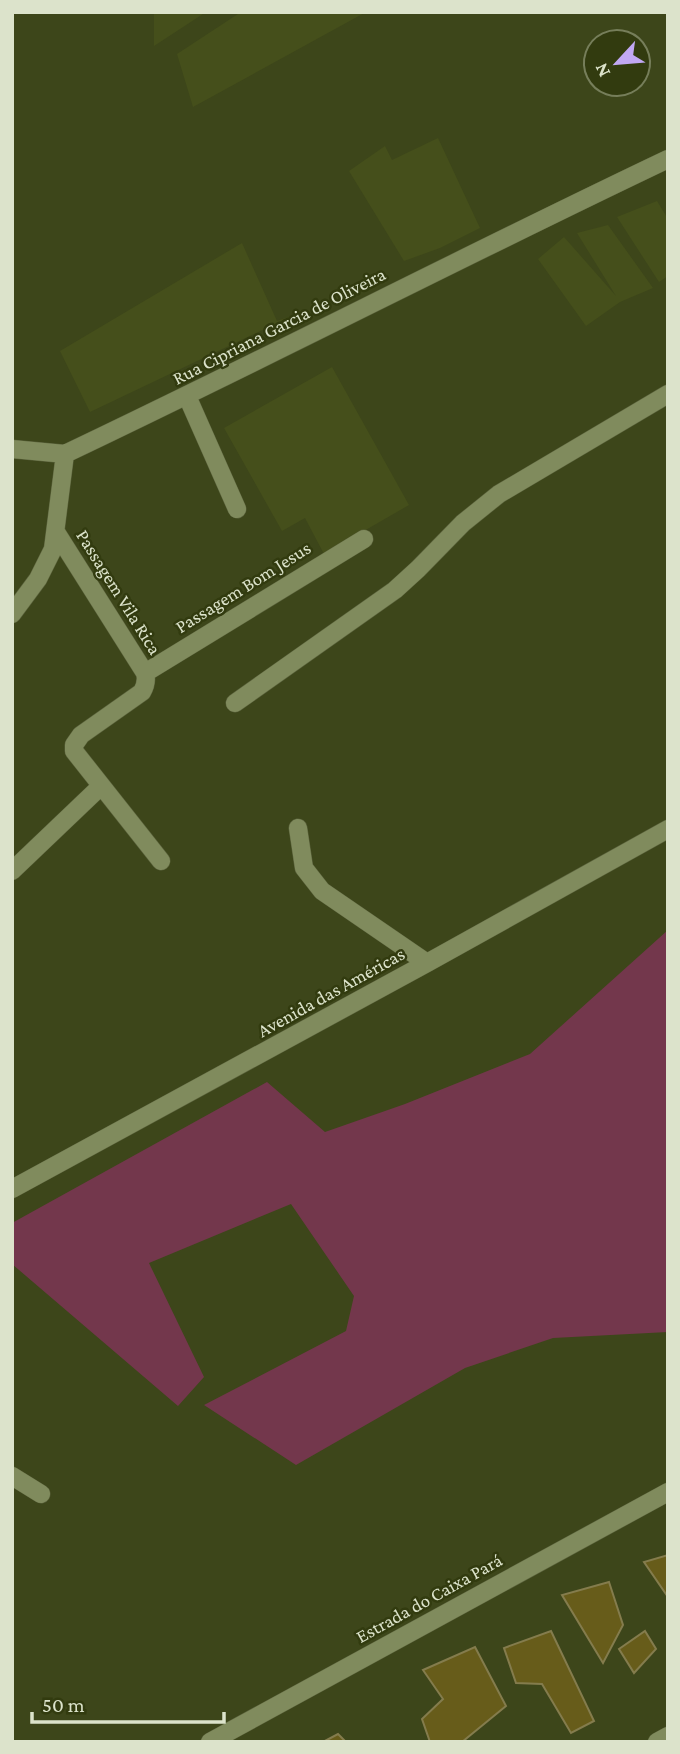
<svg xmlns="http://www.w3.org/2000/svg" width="680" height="1754" viewBox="0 0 680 1754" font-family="'Crimson Pro',serif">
<rect width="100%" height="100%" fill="#3d461a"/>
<path fill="#454f1b" d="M154,12H206L154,46Z
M241,12H366L193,107L177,54Z
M438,138L480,228L440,248L404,261L349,171L385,146L392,160Z
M657,201L668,219V276L659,282L617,217Z
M608,225L653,288L620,302L586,326L538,259L564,237L616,296L577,233Z
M242,243L277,321L294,315L90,412L60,351Z
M332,367L409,505L324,554L305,518L282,531L224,428Z"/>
<path fill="#73374c" d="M668,930V1332L553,1338L465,1368L296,1465L204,1405L346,1331L354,1296L291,1204L149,1263L204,1377L178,1406L12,1264V1223L267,1082L325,1132L405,1104L530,1054Z"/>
<path fill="#675c1a" stroke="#847c4d" stroke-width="2" d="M668,1555V1597L644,1562Z
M609,1582L623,1625L603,1663L562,1595Z
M551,1631L594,1721L571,1733L542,1684L516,1683L504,1648Z
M645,1631L656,1649L634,1673L619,1649Z
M475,1647L506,1706L462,1742H430L422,1719L443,1699L423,1670Z
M338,1734L346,1742H323Z"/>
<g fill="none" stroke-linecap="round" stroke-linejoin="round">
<defs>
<path id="minor" d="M187,396L237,509
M12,449L65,454
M65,454C267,358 466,255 668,159
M56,532L145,673C147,680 146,685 142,692L81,735L74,745V751L161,861
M12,614L38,579L53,549L65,454
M145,673L364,539
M235,703L395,590L418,569L463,523L499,494L668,394
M298,828L304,868L322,891L427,963
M12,871L100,787
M12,1189L427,963L668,829
M12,1476L41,1494
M210,1742L668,1492
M657,1742L668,1736"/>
</defs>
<use href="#minor" stroke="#5b633d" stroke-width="19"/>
<use href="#minor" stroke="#808b5d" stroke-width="18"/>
</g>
<g text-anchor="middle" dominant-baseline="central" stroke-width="5" stroke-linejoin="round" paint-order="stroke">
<g font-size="19" fill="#dce3cb" stroke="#323b0f">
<text transform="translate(279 326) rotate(-27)">Rua Cipriana Garcia de Oliveira</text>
<text transform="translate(243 587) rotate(-32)">Passagem Bom Jesus</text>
<text transform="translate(119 592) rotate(58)">Passagem Vila Rica</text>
<text transform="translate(331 992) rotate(-29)">Avenida das Américas</text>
<text transform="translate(429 1598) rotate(-29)">Estrada do Caixa Pará</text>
</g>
</g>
<rect width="680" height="1754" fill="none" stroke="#dce3cb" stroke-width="28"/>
<g transform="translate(617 63) rotate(244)"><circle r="33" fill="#323b0f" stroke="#767e5a" stroke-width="2"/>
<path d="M0-5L12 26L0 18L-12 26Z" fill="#c1a8f3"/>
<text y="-10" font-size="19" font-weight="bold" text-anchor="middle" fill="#dce3cb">N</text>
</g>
<path d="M32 1712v10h192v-10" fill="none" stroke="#dce3cb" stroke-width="3.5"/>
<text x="42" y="1712" font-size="21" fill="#dce3cb" stroke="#323b0f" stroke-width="5" paint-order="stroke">50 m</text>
</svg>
